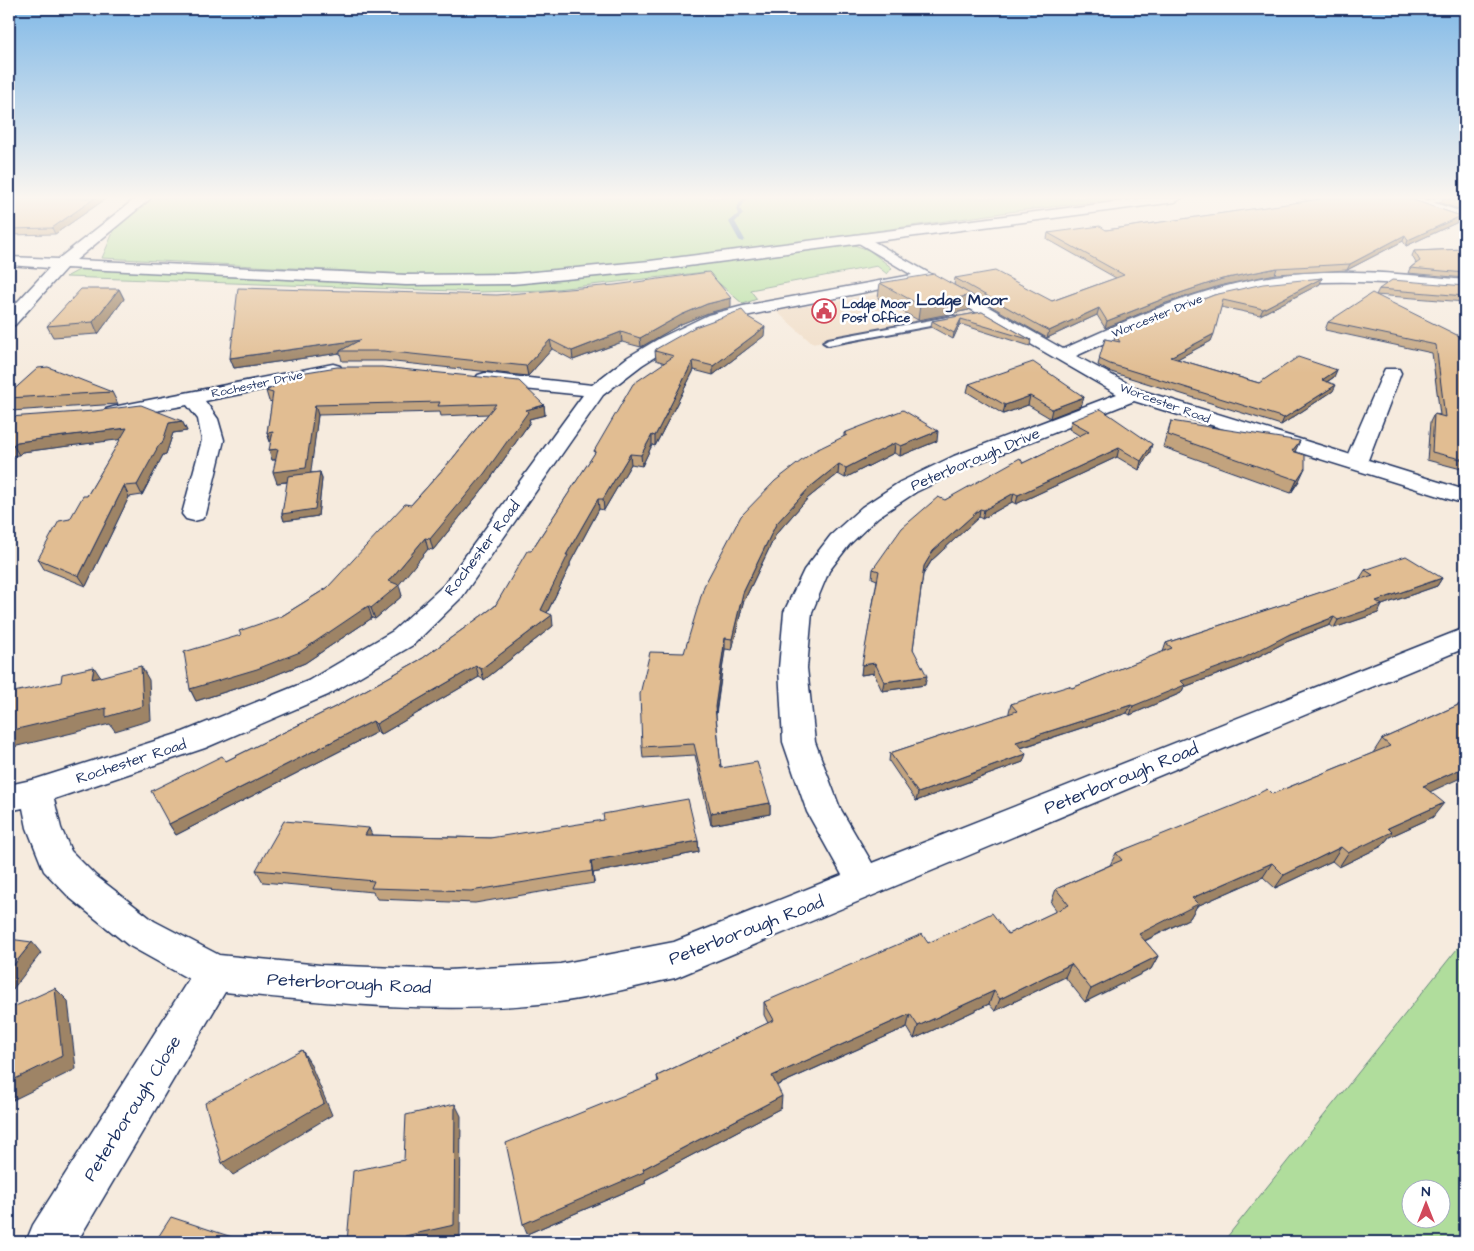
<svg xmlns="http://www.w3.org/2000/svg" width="1474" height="1251" font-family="'Architects Daughter',sans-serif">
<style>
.built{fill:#f0ddc7}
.green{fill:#b0dd9c;stroke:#66867d;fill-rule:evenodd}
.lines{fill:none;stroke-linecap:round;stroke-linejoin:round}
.stream{fill:#5c87b0;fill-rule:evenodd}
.service-casing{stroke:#1b2f5e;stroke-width:4}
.minor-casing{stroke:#1b2f5e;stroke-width:3}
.tertiary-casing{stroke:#1b2f5e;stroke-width:3}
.service{fill:#fff;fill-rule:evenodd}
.minor{fill:#fff;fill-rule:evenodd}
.tertiary{fill:#fff;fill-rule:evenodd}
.wall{fill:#c2a37e;stroke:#1b2f5e}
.shaded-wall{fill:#9e8466;stroke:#1b2f5e}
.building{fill:#e1bd92;stroke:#1b2f5e}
.labels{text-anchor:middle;stroke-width:5;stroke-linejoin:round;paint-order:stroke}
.far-poi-label{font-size:12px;font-weight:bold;fill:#1b2f5e;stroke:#fff;text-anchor:start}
.far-street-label{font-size:12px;fill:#1b2f5e;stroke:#fff}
.street-label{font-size:15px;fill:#1b2f5e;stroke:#fff}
.far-district-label{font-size:16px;font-weight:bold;fill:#1b2f5e;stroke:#fff}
.near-street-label{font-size:18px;fill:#1b2f5e;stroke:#fff}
</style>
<rect width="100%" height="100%" fill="#f6ebde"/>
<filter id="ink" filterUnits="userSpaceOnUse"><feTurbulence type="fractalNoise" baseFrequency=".02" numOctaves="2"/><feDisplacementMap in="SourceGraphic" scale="10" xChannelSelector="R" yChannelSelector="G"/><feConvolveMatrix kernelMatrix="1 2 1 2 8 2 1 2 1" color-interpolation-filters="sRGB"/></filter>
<g filter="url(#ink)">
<polygon class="built" points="930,286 974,312 812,343 776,311"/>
<g class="green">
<polygon points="153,198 1130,198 1016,211 701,256 537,272 426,275 102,258 115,228"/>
<polygon points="851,244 869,250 892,268 887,274 877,266 750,290 757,299 743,304 706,272 547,290 481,292 66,277 90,264 449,281"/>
<path d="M 1465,939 L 1465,1242 L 1223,1242 ZM 1442,1188 L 1442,1218 L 1412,1218 L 1412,1188 Z"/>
</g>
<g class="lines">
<polygon class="stream" points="743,198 747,198 740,209 743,214 735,222 745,240 742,242 739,240 729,222 738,214 736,209"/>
<g class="service-casing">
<g id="service">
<polygon points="1437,198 1465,200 1465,204 1446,200 1423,205 1419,203"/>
<polygon points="953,316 957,317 957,321 828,345 823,342 828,339"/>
</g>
</g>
<g class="minor-casing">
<g id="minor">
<path d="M 862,235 L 1063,349 C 1132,318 1200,287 1275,276 C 1338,267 1403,274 1465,280 L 1465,290 C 1387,282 1308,275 1231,294 C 1177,308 1127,333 1076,356 L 1140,390 L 1348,454 L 1383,373 L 1385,369 L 1399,369 L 1401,373 L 1368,460 L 1465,490 L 1465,504 L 1134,401 L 970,466 L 916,492 L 878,517 L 849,545 L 829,571 L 812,612 L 807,668 L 815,742 L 840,808 L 872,863 L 1465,628 L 1465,648 L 675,978 C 637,986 598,997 559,1002 C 449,1015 335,1004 225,992 L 77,1242 L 26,1242 L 33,1225 L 189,979 L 128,945 L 70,898 L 44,871 L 27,828 L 23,808 L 9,811 L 9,785 L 36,779 L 183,732 L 308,681 L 393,631 L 444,585 L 583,395 L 485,385 L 478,383 L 475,379 L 478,375 L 485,373 L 592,385 L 628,357 L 660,338 L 708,315 L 743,306 L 912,275 L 857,242 L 855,239 ZM 922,281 L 1117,394 L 954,456 L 900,482 L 862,507 L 831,535 L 804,570 L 784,612 L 779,668 L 783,742 L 807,812 L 842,875 L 674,942 L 560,964 L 448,970 L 320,965 L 219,955 L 154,921 L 96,876 L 71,851 L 61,828 L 54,799 L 205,748 L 328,695 L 413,645 L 462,597 L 603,395 L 642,365 L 672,346 L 720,323 L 745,316 Z"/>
<polygon points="333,364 340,366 342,370 340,374 205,401 218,419 224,440 206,514 202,519 194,521 186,519 182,514 202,440 198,419 187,405 113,419 106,417 103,413 106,409 113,407"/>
</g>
</g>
<g class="tertiary-casing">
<g id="tertiary">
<polygon points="136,198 151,198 76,260 406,275 513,274 650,261 1147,198 1182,198 1175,202 650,271 513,284 406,285 66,268 15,325 9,326 9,311 49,268 9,265 9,257 58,259"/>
<polygon points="1402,198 1420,198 1465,213 1465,222 1404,201"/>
</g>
</g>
<use href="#service" class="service"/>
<use href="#minor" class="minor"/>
<use href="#tertiary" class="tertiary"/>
</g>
<g class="wall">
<polygon points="9,198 107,198 55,234 9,235"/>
<polygon points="1300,198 1407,198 1461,216 1458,222 1406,246 1403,241 1347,270 1275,274 1219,286 1166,303 1105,328 1097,315 1047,338 954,285 955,278 1052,301 1116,278 1047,239 1048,233 1106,230 1309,201"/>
<polygon points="1443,198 1465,200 1465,211 1441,203"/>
<polygon points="1465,249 1465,279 1465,278 1408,273 1410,268 1416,263 1412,256 1414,251"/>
<polygon points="1322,278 1320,284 1260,315 1221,307 1211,341 1177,359 1259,383 1334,377 1327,382 1333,391 1281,425 1108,371 1098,365 1105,339 1114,341 1115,334 1214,295"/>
<polygon points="880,283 972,295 969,310 918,320 878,298"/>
<polygon points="1465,286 1465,302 1376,295 1379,289"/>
<polygon points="119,289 124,299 98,334 53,337 47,326"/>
<polygon points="731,307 708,313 681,324 641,347 622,342 573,360 552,349 528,376 385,361 342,361 340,353 234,368 230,358"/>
<polygon points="982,312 1031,340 1030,346 960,324 953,339 931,327 932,321"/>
<polygon points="1328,322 1465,339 1465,470 1427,460 1430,422 1434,414 1440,415 1432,353 1325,330"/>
<polygon points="764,336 713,375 694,370 655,446 652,445 642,466 631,464 604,510 599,509 570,563 570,566 547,613 553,626 484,680 479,677 380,735 377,732 176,835 169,824 226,761 339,705 423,658 495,606 595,453 594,451 665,363 656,360 655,351"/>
<polygon points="969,384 1084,397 1081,406 1050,418 1028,405 1003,414 967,392"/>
<polygon points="266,391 544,405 545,415 529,419 530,422 486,485 433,550 428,549 398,585 402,596 375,619 372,618 305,663 263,680 196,701 190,689 241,635 282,616 327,588 411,505 453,458 488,414 441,416 440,412 318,415 310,473 320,472 322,479 318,516 284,521 282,514 288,482 277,483 276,460 272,460 270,442 267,433 272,402 269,401"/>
<polygon points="112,392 118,404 11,411 9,407 9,394"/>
<polygon points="9,417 182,421 187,431 173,433 166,454 163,455 142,495 129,497 86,586 44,569 38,559 70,519 87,496 121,439 22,452 19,455 9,456"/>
<polygon points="1071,421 1150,452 1139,470 1117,457 1016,504 1012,502 982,519 979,517 932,560 923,575 913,649 925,685 882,691 874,673 861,675 877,580 872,578 873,569 945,500 1080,436 1069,429"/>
<polygon points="1171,421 1295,452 1299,481 1291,493 1163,447"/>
<polygon points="844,433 937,441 900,456 894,453 845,478 838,474 808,498 776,534 743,603 732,650 725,649 716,715 721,768 770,803 770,814 711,825 695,755 643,758 642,747 684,653 844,436"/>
<polygon points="1365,570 1442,578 1437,586 1382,605 1378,613 1334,628 1330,625 1286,642 1238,667 1184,687 1181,693 1130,715 1127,713 1021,748 1023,762 916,801 889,761 890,753 1009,714 1009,712 1011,704 1072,688 1163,652 1166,643 1362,579 1360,578"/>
<polygon points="1465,702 1430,792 1433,817 1389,837 1382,846 1339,867 1332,861 1275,888 1263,877 1197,906 1190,918 1145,941 1158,956 1151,969 1085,1002 1065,977 995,1011 989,1004 914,1039 907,1027 776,1086 781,1108 645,1180 646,1183 527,1234 658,1082 657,1076 768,1023 764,1015 764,1002 928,943 1008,934 1057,911 1051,903 1056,889 1110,865 1116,853 1272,794 1373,753 1382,739"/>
<polygon points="371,835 490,838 698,841 699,852 593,873 594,883 475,903 377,899 373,892 263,882 256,870"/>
</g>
<g class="shaded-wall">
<polygon points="95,198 107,198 55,234 52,228"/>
<polygon points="1461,216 1458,222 1406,246 1408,240"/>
<polygon points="1405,235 1403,241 1347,270 1350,264"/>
<polygon points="1277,268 1275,274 1219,286 1166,303 1105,328 1107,321 1168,297 1222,279"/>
<polygon points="1322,278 1320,284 1260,315 1263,309"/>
<polygon points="119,289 124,299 98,334 93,322"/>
<polygon points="972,295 969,310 918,320 920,305"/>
<polygon points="731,298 731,307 708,313 681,324 641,347 640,338 681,315 707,304"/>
<polygon points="1099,308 1097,315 1047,338 1049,331"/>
<polygon points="961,319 960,324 953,339 954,333"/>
<polygon points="765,327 764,336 713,375 713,366"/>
<polygon points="621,332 622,342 573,360 572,351"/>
<polygon points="1214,334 1211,341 1168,364 1170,357"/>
<polygon points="360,340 340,351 340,353 234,368 230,358"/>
<polygon points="550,340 552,349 528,376 526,366"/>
<polygon points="693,361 694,370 655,446 655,436"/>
<polygon points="1337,370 1334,377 1319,387 1322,380"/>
<polygon points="1336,385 1333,391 1281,425 1284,418"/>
<polygon points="1030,396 1028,405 1003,414 1005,405"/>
<polygon points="1084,397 1081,406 1050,418 1052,409"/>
<polygon points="315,405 318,415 310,479 277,483 273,472"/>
<polygon points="544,405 545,415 529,419 530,422 486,485 433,550 430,539 526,410"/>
<polygon points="182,421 187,431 173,433 166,454 163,455 142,495 137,485 169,423"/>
<polygon points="127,428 132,438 22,452 19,455 13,445 17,442"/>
<polygon points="938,431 937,441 900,456 901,446"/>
<polygon points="273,432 271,443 267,433"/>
<polygon points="652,435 652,445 642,466 641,455"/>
<polygon points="1300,441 1294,454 1292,451"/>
<polygon points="895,443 894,453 845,478 846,468"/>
<polygon points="1152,444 1150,452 1139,470 1141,461"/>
<polygon points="1119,448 1117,457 1016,504 1018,495"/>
<polygon points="278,449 281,459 272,460 269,450"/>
<polygon points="630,454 631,464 604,510 603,499"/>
<polygon points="839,464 838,474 808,498 776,534 743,603 732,650 732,639 743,593 776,524 809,488"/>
<polygon points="1305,468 1299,481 1291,493 1297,480"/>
<polygon points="320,472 322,479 318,516 284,521 282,514"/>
<polygon points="124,486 129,497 86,586 79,576"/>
<polygon points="1014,493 1012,502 982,519 984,510"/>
<polygon points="598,499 599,509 570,563 570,566 543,621 541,610 566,555"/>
<polygon points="980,509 979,517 932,560 922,575 924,566 933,551"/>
<polygon points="425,538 428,549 397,587 399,585 402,596 375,619 371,608 389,581"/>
<polygon points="1442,578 1437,586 1382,605 1378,613 1334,628 1338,620 1376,601"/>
<polygon points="368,606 372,618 305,663 263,680 196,701 190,689"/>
<polygon points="552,615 553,626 484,680 481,669"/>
<polygon points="1334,617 1330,625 1286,642 1238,667 1184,687 1181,693 1130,715 1133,706 1181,681 1290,634"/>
<polygon points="725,638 725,649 715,718 715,707"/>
<polygon points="875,663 874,673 861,675 862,665"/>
<polygon points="141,666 149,680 151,720 115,731 110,724 9,748 9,731"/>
<polygon points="476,666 479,677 380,735 376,724"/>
<polygon points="94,667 103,681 92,679"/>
<polygon points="927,676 925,685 882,691 884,682"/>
<polygon points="1131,705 1127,713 1014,750 1016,742"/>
<polygon points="373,721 377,732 176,835 169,824"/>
<polygon points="1026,754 1023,762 916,801 918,793"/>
<polygon points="1465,767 1465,776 1412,800 1423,786"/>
<polygon points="770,803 770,814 711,825 711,813"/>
<polygon points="1444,803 1433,817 1389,837 1382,846 1339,867 1348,853 1388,828"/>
<polygon points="369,828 374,840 365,835"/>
<polygon points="698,841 699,852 593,873 594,883 591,861"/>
<polygon points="1341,847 1332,861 1275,888 1284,875"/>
<polygon points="1272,863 1263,877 1197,906 1190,918 1132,947 1139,934 1192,898"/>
<polygon points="32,942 41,953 9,994 9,971"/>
<polygon points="1158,956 1151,969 1085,1002 1091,989"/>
<polygon points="1071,964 1065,977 995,1011 1000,999"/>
<polygon points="55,988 68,1001 76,1069 9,1102 9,1082"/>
<polygon points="994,991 989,1004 914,1039 918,1026"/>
<polygon points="910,1014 907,1027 771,1088 772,1076"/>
<polygon points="302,1050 310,1063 332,1115 233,1175 222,1163"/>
<polygon points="782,1096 781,1108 645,1180 646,1183 527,1234 523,1224 643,1169"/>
<polygon points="455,1104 461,1116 460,1236 432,1242 404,1242 405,1236"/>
</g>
<g class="building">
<polygon points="9,198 95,198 52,228 9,229"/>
<polygon points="1317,198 1407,198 1461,216 1408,240 1405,235 1350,264 1277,268 1222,279 1168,297 1107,321 1099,308 1049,331 955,278 995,271 1052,301 1124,275 1048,233 1100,226 1106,230 1321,199"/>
<polygon points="1444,198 1465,200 1465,205"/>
<polygon points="1465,249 1465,273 1410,268 1420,261 1414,251"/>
<polygon points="709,272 731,298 707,304 681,315 640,338 621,332 572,351 550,340 526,366 383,351 340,351 360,340 230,358 238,288 497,295 615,285"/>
<polygon points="934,274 972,295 920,305 880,283"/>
<polygon points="1322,278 1263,309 1223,300 1214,334 1170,357 1259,383 1298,357 1337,370 1322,380 1336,385 1284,418 1110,364 1099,359 1105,339 1120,342 1115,334 1214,295 1263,284"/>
<polygon points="1392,280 1465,286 1465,296 1379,289"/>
<polygon points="81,289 119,289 93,322 47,326"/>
<polygon points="1372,293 1465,339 1465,460 1432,452 1434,414 1445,417 1436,345 1328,322"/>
<polygon points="742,310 748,317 765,327 713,366 693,361 655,436 652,435 641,455 630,454 603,499 598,499 566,555 568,555 541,610 552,615 481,669 476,666 376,724 373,721 169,824 151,791 222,756 226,761 339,705 423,658 495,606 527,551 531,551 596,451 594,451 633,384 674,356 655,351 656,349 695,327"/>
<polygon points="982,312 1031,340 961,319 954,333 932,321"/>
<polygon points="1033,362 1084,397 1052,409 1030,396 1005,405 969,384"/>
<polygon points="48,367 112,392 9,398 9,394 38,368"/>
<polygon points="337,367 382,367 519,381 544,405 526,410 528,412 484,474 430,539 425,538 389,581 399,585 371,608 368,606 300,652 257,669 190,689 184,652 241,635 239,631 282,616 327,588 405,504 411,505 453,458 496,404 438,406 440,402 315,405 306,468 273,472 278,449 269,450 273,432 267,433 273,393 266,391 300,373"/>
<polygon points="141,405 182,421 169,423 162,444 159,445 137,485 124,486 79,576 38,559 59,521 70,519 83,496 87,496 127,428 17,442 13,445 9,446 9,417 94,411"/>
<polygon points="1101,409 1152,444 1141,461 1119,448 1018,495 1014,493 984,510 980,509 933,551 924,566 913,649 927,676 884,682 875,663 862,665 879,571 873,569 902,528 938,497 945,500 1020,458 1023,463 1089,431 1071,421"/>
<polygon points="903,410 938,431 901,446 895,443 846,468 839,464 809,488 776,524 743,593 732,639 725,638 715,707 721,768 757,762 770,803 711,813 694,744 642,747 640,694 650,652 684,653 704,586 741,516 775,481 814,451 847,435 844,433"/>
<polygon points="1171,421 1300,441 1292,451 1305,455 1305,468 1297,480 1168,435"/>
<polygon points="320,472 315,509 282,514 288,476"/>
<polygon points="1406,556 1442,578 1376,601 1382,605 1338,620 1334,617 1290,634 1242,659 1181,681 1185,685 1133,706 1131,705 1016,742 1026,754 918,793 890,753 1017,711 1011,704 1069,686 1072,688 1172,648 1166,643 1373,575 1365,570"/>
<polygon points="141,666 143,706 106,717 106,708 9,731 9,693 61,682 62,674 94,667 92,679"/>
<polygon points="1465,702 1465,767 1423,786 1444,803 1388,828 1392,832 1348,853 1341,847 1284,875 1272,863 1192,898 1198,904 1139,934 1158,956 1091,989 1071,964 1000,999 994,991 918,1026 910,1014 772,1076 782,1096 643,1169 644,1172 523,1224 506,1143 659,1081 657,1076 774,1020 764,1002 922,934 928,943 992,913 1008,934 1069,905 1056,889 1122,860 1116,853 1240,803 1267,789 1272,794 1390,746 1382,739"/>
<polygon points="688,799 698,841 591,861 592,871 471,891 371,888 374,881 256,870 284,821 369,828 365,835 490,838 604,820 603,814"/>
<polygon points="9,939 32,942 9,971"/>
<polygon points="55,988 62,1056 9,1082 9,1009"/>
<polygon points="302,1050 324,1103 222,1163 205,1103"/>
<polygon points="455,1104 454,1225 405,1236 404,1242 347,1242 353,1171 404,1160 406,1115"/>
<polygon points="171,1217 247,1242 155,1242"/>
</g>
</g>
<linearGradient id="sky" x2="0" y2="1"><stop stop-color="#81b9e7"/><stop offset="0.53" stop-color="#fbf6f0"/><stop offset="1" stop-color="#fbf6f0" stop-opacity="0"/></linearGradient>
<rect width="1474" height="373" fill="url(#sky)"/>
<defs>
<g id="civic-ring" transform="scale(1.25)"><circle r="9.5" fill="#fff" stroke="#d1495b" stroke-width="1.5"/><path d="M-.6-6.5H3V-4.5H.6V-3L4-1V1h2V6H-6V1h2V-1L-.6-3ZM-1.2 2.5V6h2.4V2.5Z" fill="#d1495b"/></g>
</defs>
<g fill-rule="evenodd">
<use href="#civic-ring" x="824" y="311"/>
</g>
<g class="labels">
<g class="far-poi-label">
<text x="842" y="308">Lodge Moor<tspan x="842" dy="14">Post Office</tspan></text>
</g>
<g class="far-street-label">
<text transform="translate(1157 316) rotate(-22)" y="4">Worcester Drive</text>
<text transform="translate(257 384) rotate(-12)" y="4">Rochester Drive</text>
<text transform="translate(1165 403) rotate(20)" y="4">Worcester Road</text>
</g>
<g class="street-label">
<text transform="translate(975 459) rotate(-23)" y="5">Peterborough Drive</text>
<text transform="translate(482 548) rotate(-53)" y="5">Rochester Road</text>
<text transform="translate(131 761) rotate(-18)" y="5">Rochester Road</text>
</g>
<g class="far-district-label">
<text x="962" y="305">Lodge Moor</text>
</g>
<g class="near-street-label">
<text transform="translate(1121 778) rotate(-22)" y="6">Peterborough Road</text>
<text transform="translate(746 930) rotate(-21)" y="6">Peterborough Road</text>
<text transform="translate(349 983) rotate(3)" y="6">Peterborough Road</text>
<text transform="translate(132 1108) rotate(-58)" y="6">Peterborough Close</text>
</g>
</g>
<rect width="1474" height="1251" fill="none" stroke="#fff" stroke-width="30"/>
<rect x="15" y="15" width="1444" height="1221" fill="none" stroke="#1b2f5e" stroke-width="2" filter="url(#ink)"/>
<g transform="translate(1426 1204)"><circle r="24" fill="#ffffff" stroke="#a4acbf"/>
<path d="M0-4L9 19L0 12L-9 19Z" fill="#d1495b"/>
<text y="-8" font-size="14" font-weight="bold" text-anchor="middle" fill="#1b2f5e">N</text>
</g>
</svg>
